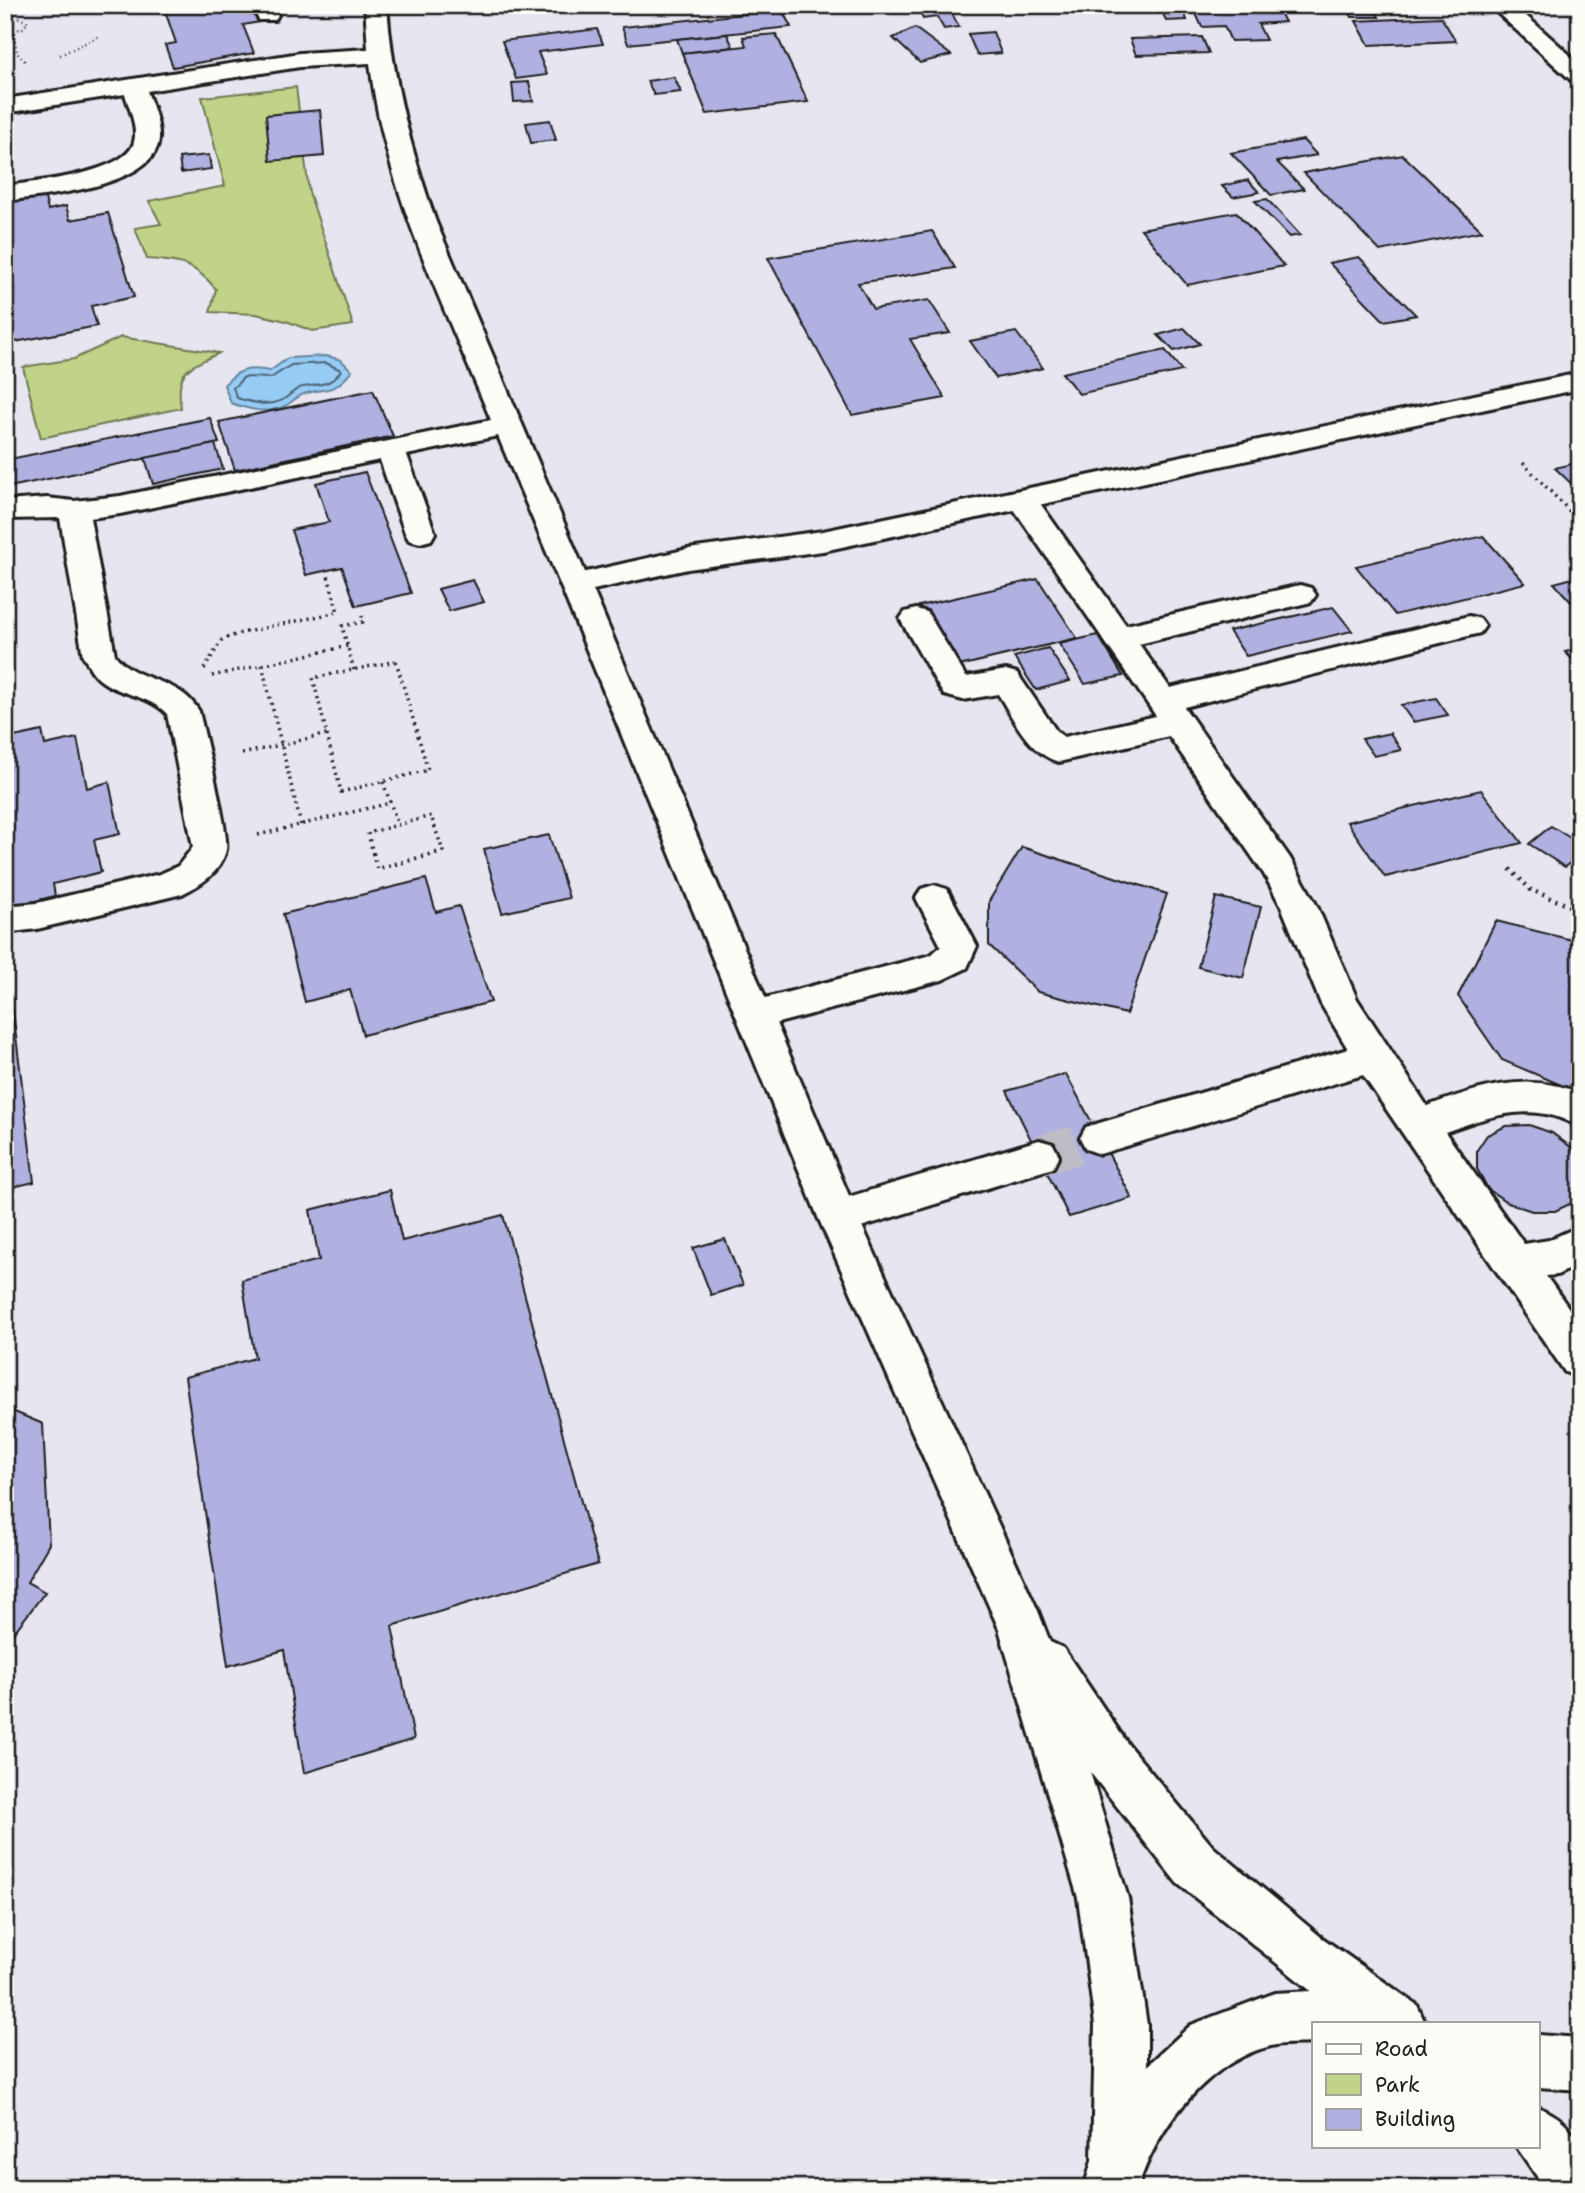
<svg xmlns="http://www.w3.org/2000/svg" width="1585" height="2193" font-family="'Shantell Sans',sans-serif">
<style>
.green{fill:#c1d388;stroke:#6e7852;stroke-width:2}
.water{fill:#96cbf4;stroke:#65859e;stroke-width:2}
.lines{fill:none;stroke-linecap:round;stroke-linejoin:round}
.shore{stroke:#4d6272;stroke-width:2}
.building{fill:#b0b0e1;stroke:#1c1c1c;stroke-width:2}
.street-tunnel{stroke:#bebdc6;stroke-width:39;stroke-dasharray:39 19;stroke-linecap:butt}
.street-casing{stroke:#1c1c1c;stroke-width:6}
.secondary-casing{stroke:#1c1c1c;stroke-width:6}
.path-far2{stroke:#1c1c1c;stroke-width:2.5;stroke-dasharray:1 3.5;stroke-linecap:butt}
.path-far1{stroke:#1c1c1c;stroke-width:3.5;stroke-dasharray:2 4.5;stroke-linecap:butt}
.path{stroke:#1c1c1c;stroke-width:4.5;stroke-dasharray:2 5;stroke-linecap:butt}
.street{fill:#fdfcf7;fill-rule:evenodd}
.secondary{fill:#fdfcf7;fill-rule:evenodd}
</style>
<rect width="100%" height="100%" fill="#e6e5f0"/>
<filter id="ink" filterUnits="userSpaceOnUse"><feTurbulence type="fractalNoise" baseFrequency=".0143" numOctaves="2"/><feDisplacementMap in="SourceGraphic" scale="14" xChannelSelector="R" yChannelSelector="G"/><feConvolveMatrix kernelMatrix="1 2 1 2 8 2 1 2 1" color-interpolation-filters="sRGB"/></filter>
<g filter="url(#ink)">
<g class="green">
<path d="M 296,87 L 309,192 L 353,325 L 312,331 L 286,321 L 256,314 L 210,312 L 216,289 C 193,262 181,262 147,259 L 135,228 L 161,224 L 149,201 L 225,186 L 202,97 Z"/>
<path d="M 121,337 L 219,353 C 188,368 175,370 181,408 L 41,438 L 23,367 L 74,359 Z"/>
</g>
<path class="water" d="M 327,356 L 341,360 L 352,371 C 332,395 329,386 304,394 C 297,396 291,403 285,406 C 267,415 248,409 231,403 L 224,385 C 238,369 249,367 270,371 L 288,358 Z"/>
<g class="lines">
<path class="shore" d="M 326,363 L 341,370 C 332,386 319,384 303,387 C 294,388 289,398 280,401 C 266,407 251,402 237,398 L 233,388 L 244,377 L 271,378 L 291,365 Z"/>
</g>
<g class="building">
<polygon points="152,5 253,5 260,22 243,25 254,53 173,67 165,45 176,43 164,8 153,10"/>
<polygon points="1160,5 1181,5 1187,20 1166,21"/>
<polygon points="1192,5 1276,5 1285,22 1258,24 1266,40 1231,41 1224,26 1202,27"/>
<polygon points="1346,5 1373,5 1379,17 1352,17"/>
<polygon points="949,8 959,27 944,29 937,17 923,19 919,11"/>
<polygon points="782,10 791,27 628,44 622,27"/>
<polygon points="1441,17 1456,41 1369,45 1356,21"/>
<polygon points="915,28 951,55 920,63 893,38"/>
<polygon points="597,29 603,44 538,52 547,75 516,79 502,41"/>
<polygon points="993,32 1001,53 977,55 968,34"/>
<polygon points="727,34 733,47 682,53 677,39"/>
<polygon points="776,34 808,102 707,114 682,53 746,46 743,37"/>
<polygon points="1202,37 1209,53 1136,55 1130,39"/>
<polygon points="674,77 681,92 654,95 647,81"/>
<polygon points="529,82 533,101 514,102 512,83"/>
<polygon points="320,110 324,156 270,161 266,115"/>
<polygon points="550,120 556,140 531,143 526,123"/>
<polygon points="1303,140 1317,155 1277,162 1304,189 1271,195 1231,153"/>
<polygon points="209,155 211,169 181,173 179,158"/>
<polygon points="1403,155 1482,231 1380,251 1304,173"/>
<polygon points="1248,180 1259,192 1233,197 1222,186"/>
<polygon points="43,191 48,210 66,206 70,220 108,213 134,297 91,306 97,326 5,344 5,198"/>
<polygon points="1267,199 1300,235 1289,237 1255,201"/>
<polygon points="1236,212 1284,266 1187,285 1141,229"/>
<polygon points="932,231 955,268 858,283 873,309 929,300 950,333 910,339 945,398 852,415 768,258"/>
<polygon points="1359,257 1416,315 1384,321 1329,263"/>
<polygon points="1184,328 1200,344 1174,351 1158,335"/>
<polygon points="1016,332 1043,368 996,378 970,341"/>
<polygon points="1165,350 1182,371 1079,394 1062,373"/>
<polygon points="373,390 393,436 235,470 219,422"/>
<polygon points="210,418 219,443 5,488 5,460"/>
<polygon points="215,444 223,469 153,484 145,458"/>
<polygon points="1580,462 1580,492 1555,468"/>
<polygon points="365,472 411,593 356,606 342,567 306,575 291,530 329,522 316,483"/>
<polygon points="1483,536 1525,583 1395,615 1356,566"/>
<polygon points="1580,576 1580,600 1571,602 1554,583"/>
<polygon points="1038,579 1077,638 955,667 919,606"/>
<polygon points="473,580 484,602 449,611 438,589"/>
<polygon points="1333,607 1352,631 1246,656 1229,631"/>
<polygon points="1098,635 1123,676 1085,684 1059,644"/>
<polygon points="1048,648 1070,681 1036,690 1014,657"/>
<polygon points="1580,648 1580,667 1565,652"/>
<polygon points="1436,698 1448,715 1413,722 1401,705"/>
<polygon points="42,731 45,745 77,738 87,788 109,782 120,834 94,840 101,872 53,884 55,896 15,906 12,890 5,892 5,739"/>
<polygon points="1390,733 1401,750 1374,756 1362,739"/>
<polygon points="1481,790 1522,843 1385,877 1347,822"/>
<polygon points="1551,826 1580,844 1580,854 1565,867 1529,844"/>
<polygon points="549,835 569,898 502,913 484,849"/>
<polygon points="1022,847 1167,894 1126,1014 1038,992 989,945 989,901"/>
<polygon points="426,879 436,912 459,906 491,1002 363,1035 350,990 305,1002 283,914"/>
<polygon points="1216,897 1261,907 1243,978 1198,967"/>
<polygon points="1496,921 1580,942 1580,1093 1502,1060 1458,996"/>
<polygon points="5,971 8,971 34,1182 5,1189"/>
<polygon points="1066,1074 1132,1198 1069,1217 1007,1091"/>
<polygon points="1529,1125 1552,1133 1572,1148 1580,1161 1580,1193 1574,1202 1555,1211 1532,1211 1508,1203 1488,1189 1477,1169 1477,1150 1487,1135 1506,1126"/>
<polygon points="390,1190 402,1241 503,1215 598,1564 392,1626 414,1739 304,1773 284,1650 228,1666 185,1377 255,1358 242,1280 319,1260 310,1210"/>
<polygon points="725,1239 743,1285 711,1295 693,1248"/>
<polygon points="5,1408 43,1424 49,1544 27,1582 45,1592 5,1644"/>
</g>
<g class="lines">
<polyline class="street-tunnel" points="1039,1156 1100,1138"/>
<g class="street-casing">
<g id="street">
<polygon points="251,5 273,5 278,15 275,20 259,20"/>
<path d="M 365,5 L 387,5 C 392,80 411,150 436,222 L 590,584 L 586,591 L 575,594 L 564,591 L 560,584 L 498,436 L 407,455 L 435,533 L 431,540 L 420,543 L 409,540 L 405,533 L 380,460 L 120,514 L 90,518 L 115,655 C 137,684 178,676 199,711 C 204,732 230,837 226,850 C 220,873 202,884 182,894 L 37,929 L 5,933 L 5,906 L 37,903 L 160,874 L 178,866 L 193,847 L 167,714 C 148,693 114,696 95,675 C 90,669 87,662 83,656 L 60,518 L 5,519 L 5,501 L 47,498 L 74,501 L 120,496 L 491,420 C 444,305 384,188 370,63 L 300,67 L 147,91 C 152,105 160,123 159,139 C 155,187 42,196 5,201 L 5,186 C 33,182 126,174 134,142 C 138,127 129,108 125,94 L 5,113 L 5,99 L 300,53 L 368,49 Z"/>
<polygon points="1489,5 1514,5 1580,64 1580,83 1572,81"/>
<path d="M 1022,490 L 1032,492 L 1126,625 L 1300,585 L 1311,588 L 1316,595 L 1311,602 L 1139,644 L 1170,688 L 1469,616 L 1480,619 L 1485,626 L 1480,633 L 1184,707 L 1290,858 L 1317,906 L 1357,999 L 1427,1106 C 1478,1088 1527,1071 1580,1093 L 1580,1126 C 1571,1123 1562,1118 1554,1116 C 1518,1105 1478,1120 1445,1132 L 1524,1244 L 1549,1240 L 1580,1226 L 1580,1264 L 1557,1275 L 1546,1276 L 1580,1324 L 1580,1378 L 1565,1372 L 1363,1075 L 1100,1154 L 1086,1149 L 1080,1138 L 1086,1127 L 1348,1049 L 1321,1004 L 1281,906 L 1264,874 L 1169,736 L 1059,762 C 1028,753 1014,719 998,694 L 963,700 L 944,695 L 939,687 L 900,619 L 905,612 L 916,609 L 927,612 L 966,677 L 1006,670 L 1017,673 L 1057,732 L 1064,737 L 1156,716 L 1007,499 L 1012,492 Z"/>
<polygon points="934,885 947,889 977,946 967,968 942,980 755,1029 742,1024 736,1014 742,1004 931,955 941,946 916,898 921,889"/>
<polygon points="1039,1140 1053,1144 1059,1156 1053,1168 838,1234 824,1229 818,1217 824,1205 838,1200"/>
<polygon points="1538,2035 1580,2038 1580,2090 1538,2087"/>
</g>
</g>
<g class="secondary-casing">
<g id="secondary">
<path d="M 1580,373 L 1580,389 L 823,551 L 688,569 L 593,590 L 858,1217 L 1038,1611 L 1050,1642 L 1063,1648 L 1129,1746 L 1213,1847 L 1321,1937 L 1417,2005 L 1425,2023 L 1314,2023 L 1314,2043 C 1301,2044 1288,2043 1276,2045 C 1211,2057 1156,2127 1138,2188 L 1084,2188 L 1092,2161 L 1095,2025 L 1078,1898 L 999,1629 L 818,1217 L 560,584 L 564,577 L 688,549 L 823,531 ZM 1090,1772 L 1177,1883 L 1311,1991 L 1275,1993 L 1191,2025 L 1147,2066 L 1147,2025 L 1128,1898 Z"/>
<path d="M 1538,2107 C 1581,2125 1580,2146 1580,2188 L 1545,2188 L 1516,2146 L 1538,2146 Z"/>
</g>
</g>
<g class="path-far2">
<polyline points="8,5 11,18"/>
<polyline points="5,20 19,18 28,22 22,29 5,31"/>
<polyline points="13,32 17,53 26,62"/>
<polyline points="60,55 100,36"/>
</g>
<g class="path-far1">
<polyline points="1523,463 1580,522"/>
<polygon points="396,661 428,770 341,792 313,678"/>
<polyline points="262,665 301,825"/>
<polyline points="204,669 222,640 237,634 338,612 328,576"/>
<polyline points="354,670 342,626 363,622 362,616"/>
<polyline points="212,676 348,646"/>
<polyline points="242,754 327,734"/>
<polyline points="383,782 398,825"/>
<polyline points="258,835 390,803"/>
<polyline points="373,854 368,833 431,816 443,851 431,854"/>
</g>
<g class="path">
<polyline points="373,853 377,869 437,853"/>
<polyline points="1510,869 1531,890 1580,910"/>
</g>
<use href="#street" class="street"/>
<use href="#secondary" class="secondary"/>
</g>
</g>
<rect width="1585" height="2193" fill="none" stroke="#fdfcf7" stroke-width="28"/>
<rect x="14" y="14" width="1557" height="2165" fill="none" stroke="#1c1c1c" stroke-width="2.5" filter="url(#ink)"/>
<rect x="1312" y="2022" width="228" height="126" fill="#fdfcf7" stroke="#a3a29f" stroke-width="2"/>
<rect x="1326" y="2044" width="35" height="10" fill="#fdfcf7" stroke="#a3a29f" stroke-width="2"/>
<text x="1375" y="2056" font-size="21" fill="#1c1c1c">Road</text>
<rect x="1326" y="2074" width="35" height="21" fill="#c1d388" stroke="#a3a29f" stroke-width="2"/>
<text x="1375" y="2092" font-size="21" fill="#1c1c1c">Park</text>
<rect x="1326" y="2109" width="35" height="21" fill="#b0b0e1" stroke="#a3a29f" stroke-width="2"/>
<text x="1375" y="2126" font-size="21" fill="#1c1c1c">Building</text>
</svg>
